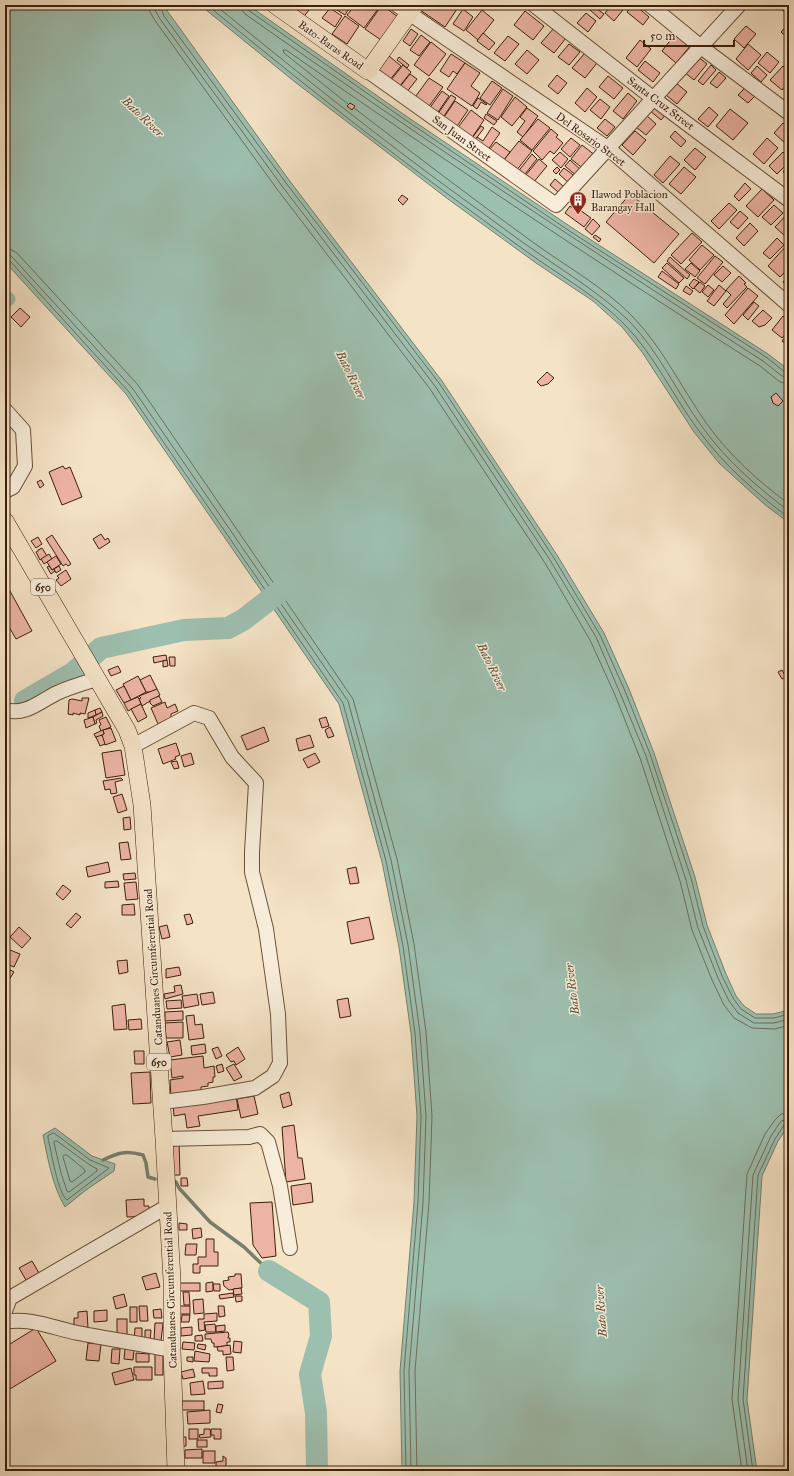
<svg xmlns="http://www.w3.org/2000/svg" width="794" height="1476" font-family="'IM FELL Great Primer',serif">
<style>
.water{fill:#9dbfaf;stroke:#767f6d}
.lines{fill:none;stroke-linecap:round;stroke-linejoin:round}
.shore{stroke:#6c6f5c;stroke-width:1}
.stream{stroke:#767f6d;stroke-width:3.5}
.canal{stroke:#9dbfaf;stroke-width:13}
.river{stroke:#9dbfaf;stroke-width:22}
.building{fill:#edb4a4;stroke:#3c1f09}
.minor-casing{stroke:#6a5038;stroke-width:16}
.major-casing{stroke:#3c1f09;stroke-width:18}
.minor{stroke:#f8edda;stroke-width:14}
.major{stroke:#f5e3c6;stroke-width:17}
.labels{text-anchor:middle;stroke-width:3;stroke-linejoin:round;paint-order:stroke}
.shield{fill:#f8edda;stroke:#745d48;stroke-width:1}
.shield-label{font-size:10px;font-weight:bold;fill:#3c1f09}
.street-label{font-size:11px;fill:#3c1f09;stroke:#f8edda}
.poi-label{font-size:11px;fill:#3c1f09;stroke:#f8edda;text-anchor:start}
.water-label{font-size:12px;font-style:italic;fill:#594f3b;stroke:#f8edda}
</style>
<rect width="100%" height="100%" fill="#f5e3c6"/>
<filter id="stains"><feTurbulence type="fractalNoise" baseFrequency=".005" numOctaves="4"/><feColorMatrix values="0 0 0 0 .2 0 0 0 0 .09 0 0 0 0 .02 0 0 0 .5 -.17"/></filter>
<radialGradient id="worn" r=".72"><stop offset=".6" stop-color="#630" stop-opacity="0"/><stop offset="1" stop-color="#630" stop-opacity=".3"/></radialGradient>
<g class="water">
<polygon points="5,5 163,5 289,180 442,381 557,555 604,633 629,689 654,753 695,877 707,925 726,974 736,996 744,1006 756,1014 773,1014 789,1010 789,1125 778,1141 762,1176 747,1400 757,1471 402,1471 400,1371 414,1202 417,1116 411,1033 399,947 382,862 339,704 126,394 5,262"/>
<polygon points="200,5 248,5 406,116 574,229 768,354 789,370 789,523 764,504 719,463 694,432 642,352 622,327 593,301 536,263 448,199 295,82"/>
<path d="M 55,1128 L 92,1156 L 115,1164 L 114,1171 L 86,1190 L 65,1207 C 52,1185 48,1159 43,1135 Z"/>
</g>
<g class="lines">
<g class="shore">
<polyline points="149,5 150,12 156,22 277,189 430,389 545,563 590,640 615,695 640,758 680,881 692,930 712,980 724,1005 734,1018 752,1028 775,1029 789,1025"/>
<polyline points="155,5 155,10 160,19 282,186 435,386 550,560 596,637 620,693 646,756 686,880 698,928 718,978 729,1001 738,1013 754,1023 774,1023 789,1019"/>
<polyline points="160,5 164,16 286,183 439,383 554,558 600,635 625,691 650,754 691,878 703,926 722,976 733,998 741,1009 755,1018 774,1018 789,1014"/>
<path d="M 207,5 C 291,74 376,142 464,206 C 489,224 514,243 540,261 C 569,281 600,299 625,325 C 655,356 673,396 699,431 C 724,465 755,492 789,518"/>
<path d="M 215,5 C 296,71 378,137 462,198 C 489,217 514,237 541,255 C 571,276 602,295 628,320 C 659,351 677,393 703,428 C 727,461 757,487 789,511"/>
<path d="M 241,5 L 242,10 L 245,14 C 415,134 588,249 763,361 L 782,376 L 789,378"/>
<polyline points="246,5 248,10 404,119 571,232 766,357 785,372 789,373"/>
<path d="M 348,104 L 284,53 L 283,50 L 286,50 C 442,159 599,264 760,366 L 780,382 L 789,384"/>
<path d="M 354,108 C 414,154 473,199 534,243 C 567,267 604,287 633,317 C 663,348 682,389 707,424 C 729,455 758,481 789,504"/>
<polyline points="5,249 12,250 17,253 138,385 353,699 397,859 414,944 426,1032 432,1116 429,1203 415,1371 417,1471"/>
<polyline points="5,255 10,255 13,258 133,389 348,701 391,860 408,945 420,1033 426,1116 423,1203 409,1371 411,1471"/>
<polyline points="5,260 10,261 129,392 343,703 386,861 403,946 415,1033 421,1116 418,1202 404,1371 406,1471"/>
<path d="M 54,1133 L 90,1160 L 109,1168 L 67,1200 C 58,1194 51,1150 48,1138 L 48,1136 Z"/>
<polygon points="55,1141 57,1141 87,1163 97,1169 97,1171 69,1192 67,1191 61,1173 54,1143"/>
<polygon points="64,1155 67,1155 85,1170 85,1172 72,1182 70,1181 63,1157"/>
<polyline points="742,1471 732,1399 747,1174 765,1134 775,1120 781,1114 789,1113"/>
<polyline points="748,1471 738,1399 753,1175 771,1136 781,1121 789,1119"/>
<polyline points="753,1471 743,1399 758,1175 775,1139 784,1125 789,1124"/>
</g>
<g class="stream">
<path d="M 103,1160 C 118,1153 125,1150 143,1155 L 146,1163 L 148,1177 L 155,1179"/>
<polyline points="172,1180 176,1182 179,1188 210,1222 244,1247 269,1271"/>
</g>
<polyline class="canal" points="5,296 9,299"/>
<g class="river">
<polyline points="25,701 73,673 101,648 184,630 228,628 243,620 292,582"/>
<polyline points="269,1271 319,1302 321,1336 310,1374 316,1413 317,1471"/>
</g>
</g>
<g class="building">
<polygon points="292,5 313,5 301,20 289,10"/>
<polygon points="336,5 351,5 345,15 334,8"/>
<polygon points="355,5 372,5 378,9 364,28 347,15"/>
<polygon points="382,5 398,17 381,40 365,29"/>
<polygon points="423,5 450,5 457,9 445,27 420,10"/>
<polygon points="592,5 604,14 600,19 589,9"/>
<polygon points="612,5 627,5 614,21 605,13"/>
<polygon points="632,5 635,5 649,17 643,25 627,12"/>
<polygon points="330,8 342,16 335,27 322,18"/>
<polygon points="463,9 473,17 464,31 453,24"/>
<polygon points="482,10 494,20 478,40 466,30"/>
<polygon points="525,11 544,26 533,40 514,25"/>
<polygon points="586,13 596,21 588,32 577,23"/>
<polygon points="345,16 359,26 347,44 332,34"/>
<polygon points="789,23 789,39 781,32"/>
<polygon points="746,26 756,34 744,48 734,39"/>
<polygon points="554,28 566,38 554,53 541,43"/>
<polygon points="411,29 418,34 410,46 403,41"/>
<polygon points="483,33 495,43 489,50 477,41"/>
<polygon points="676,33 691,45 676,63 662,51"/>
<polygon points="421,35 430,42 419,56 410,50"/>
<polygon points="508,36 519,44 505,61 494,53"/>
<polygon points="640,40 651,49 637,67 626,58"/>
<polygon points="431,42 446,54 429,76 414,65"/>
<polygon points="569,44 580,52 569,65 558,57"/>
<polygon points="748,44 761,55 748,70 736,59"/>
<polygon points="527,50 539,60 527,74 515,64"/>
<polygon points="767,52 779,62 770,73 758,63"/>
<polygon points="585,53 597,63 585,78 572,68"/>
<polygon points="451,54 465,63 457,74 453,71 449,77 440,71"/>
<polygon points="389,56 401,66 389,81 377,72"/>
<polygon points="697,56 707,64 694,80 684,72"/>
<polygon points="399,57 409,65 407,68 397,60"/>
<polygon points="645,61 660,73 653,82 638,70"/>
<polygon points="465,63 480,73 471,86 480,93 472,106 447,89"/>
<polygon points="403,65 411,72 399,87 391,80"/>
<polygon points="711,65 716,70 703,85 698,81"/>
<polygon points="757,66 767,75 761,82 751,73"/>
<polygon points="783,66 789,71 789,82 782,90 770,80"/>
<polygon points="719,72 726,78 717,88 710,83"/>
<polygon points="410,74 417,79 406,93 399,88"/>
<polygon points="557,75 567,83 558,94 548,86"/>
<polygon points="608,76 623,88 614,99 599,87"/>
<polygon points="429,78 443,87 427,109 413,100"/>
<polygon points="492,81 502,88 490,105 480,98"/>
<polygon points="676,83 687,92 677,104 666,95"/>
<polygon points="746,87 756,95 748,103 738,95"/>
<polygon points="587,88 597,97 585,112 575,103"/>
<polygon points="503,89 513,96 498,120 487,113"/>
<polygon points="442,91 449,96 436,115 429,109"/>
<polygon points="628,93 637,101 623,119 613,111"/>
<polygon points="451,95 456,98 442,119 437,115"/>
<polygon points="515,97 527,107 512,126 501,117"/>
<polygon points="478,98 487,104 486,105 481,102 477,109 473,106"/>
<polygon points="600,99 610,107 601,119 590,110"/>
<polygon points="455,101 468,110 455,129 442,120"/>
<polygon points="350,103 355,106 352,110 347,106"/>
<polygon points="655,103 667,113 661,120 649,110"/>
<polygon points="709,107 718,115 708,127 698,119"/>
<polygon points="527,108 538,116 523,137 517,132 525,121 520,117"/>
<polygon points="730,109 748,123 733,140 716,126"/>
<polygon points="471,110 484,120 471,139 457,129"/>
<polygon points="486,114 497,121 494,125 484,118"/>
<polygon points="646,115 656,124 646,135 636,127"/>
<polygon points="538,119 550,128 532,150 520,140"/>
<polygon points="605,119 615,127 607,136 597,128"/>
<polygon points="783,123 789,128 789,141 786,144 774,133"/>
<polygon points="481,126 484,128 475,140 472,138"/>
<polygon points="492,127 500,133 487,151 474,141 477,137 483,141"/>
<polygon points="551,129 558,135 556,137 563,143 554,154 550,151 542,160 533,151"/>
<polygon points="635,131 646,140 633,155 622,145"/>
<polygon points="675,131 686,141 681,147 670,137"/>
<polygon points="571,138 580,145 570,157 561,149"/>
<polygon points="767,138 778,148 764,164 753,154"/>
<polygon points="519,141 532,151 516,171 503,161"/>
<polygon points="496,142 510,152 503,161 489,150"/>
<polygon points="582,145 596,156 585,170 571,159"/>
<polygon points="695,148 706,157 695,170 684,160"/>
<polygon points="560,152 568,159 561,168 552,160"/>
<polygon points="783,152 789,158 789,162 777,174 769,166"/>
<polygon points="532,154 537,159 522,178 517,173"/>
<polygon points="670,156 680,164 663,183 654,175"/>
<polygon points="539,159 547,166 533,183 525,176"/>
<polygon points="570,160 583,172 578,177 565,166"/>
<polygon points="789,165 789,176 783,172"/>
<polygon points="557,167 560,170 556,174 553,171"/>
<polygon points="684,167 696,177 681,194 669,184"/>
<polygon points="564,168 577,178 571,185 559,174"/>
<polygon points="555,179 564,187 559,193 550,185"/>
<polygon points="745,183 751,189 739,201 734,196"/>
<polygon points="762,189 774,200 758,217 746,206"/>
<polygon points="630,194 679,234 654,263 606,222"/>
<polygon points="402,195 408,199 403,205 398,200"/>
<polygon points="729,203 737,210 719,229 711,221"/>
<polygon points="774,205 783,213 771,225 762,217"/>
<polygon points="570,206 579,212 580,210 591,218 584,227 565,213"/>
<polygon points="740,211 748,218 738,229 730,222"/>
<polygon points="789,212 789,232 785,236 775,227"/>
<polygon points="593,219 600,226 592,235 585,229"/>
<polygon points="750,223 758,231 744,246 736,238"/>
<polygon points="692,233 702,242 681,264 671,255"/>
<polygon points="595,235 601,239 599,242 593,237"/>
<polygon points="777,238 784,245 770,259 763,253"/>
<polygon points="702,245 714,255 700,270 689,260"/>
<polygon points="786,246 789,248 789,268 780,277 768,266"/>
<polygon points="715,256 723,262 705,284 697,278"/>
<polygon points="670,257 690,275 687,279 667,261"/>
<polygon points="667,263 684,278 679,283 662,268"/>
<polygon points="691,263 700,271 695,277 685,269"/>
<polygon points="723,266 731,273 722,282 714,275"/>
<polygon points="662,271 679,284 676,289 658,277"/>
<polygon points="789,275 789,288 783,282"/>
<polygon points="739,276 746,283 744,284 747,287 727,308 723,304 731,295 726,290"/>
<polygon points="694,279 699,282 693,289 689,285"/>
<polygon points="700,282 705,286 700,293 694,288"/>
<polygon points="708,285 714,290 708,297 702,292"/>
<polygon points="719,285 726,291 714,306 707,301"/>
<polygon points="686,286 693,291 690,295 683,291"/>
<polygon points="748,288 758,296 734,324 725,315"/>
<polygon points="754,302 759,306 748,320 743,315"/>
<polygon points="20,308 30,317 21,327 11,317"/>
<polygon points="763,310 772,318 765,325 759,327 752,321"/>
<polygon points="783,316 789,321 789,330 782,338 772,330"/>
<polygon points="789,332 789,351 787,349 789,347 782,341"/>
<polygon points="547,372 554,378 548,384 541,386 537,382"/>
<polygon points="776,393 783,401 778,406 773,403 771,397"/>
<polygon points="63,466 65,469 70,467 82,497 62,505 49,472"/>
<polygon points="41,480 44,485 40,488 37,482"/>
<polygon points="101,534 105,540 108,538 110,542 99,549 93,539"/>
<polygon points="52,535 71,564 68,566 66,564 63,566 46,539"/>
<polygon points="38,537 42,544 36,548 31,541"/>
<polygon points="42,548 47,556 40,560 36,552 38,551 38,550"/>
<polygon points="49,554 52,559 44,564 41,559"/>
<polygon points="56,556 61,564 52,570 47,562"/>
<polygon points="49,566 52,570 54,569 55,571 51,574 47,567"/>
<polygon points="59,566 61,570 56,573 54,569"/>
<polygon points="66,570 71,579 61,586 56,580 59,578 57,576"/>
<polygon points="5,582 32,631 16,639 8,625 5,627"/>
<polygon points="166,655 167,660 154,663 153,657"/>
<polygon points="169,657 175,657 175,666 170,666"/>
<polygon points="167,660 168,666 163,667 163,661"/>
<polygon points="118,666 121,672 111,676 108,670"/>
<polygon points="782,670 786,677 782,679 778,672"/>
<polygon points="150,675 157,689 151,692 146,692 140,680"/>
<polygon points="138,676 146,692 131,700 123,684"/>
<polygon points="124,686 131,700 124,703 116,690"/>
<polygon points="157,689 160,695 142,706 139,699 141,698 139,696"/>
<polygon points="159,696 162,702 153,706 150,703 150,700"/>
<polygon points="138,697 141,704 128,711 124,703"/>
<polygon points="82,698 89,698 85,714 80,713 80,715 73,713 73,715 68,714 69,700 72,699 82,701"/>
<polygon points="165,702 167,708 175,704 178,711 171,714 171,721 163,725 162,722 158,724 151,708"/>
<polygon points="141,704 147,717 138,722 131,709"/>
<polygon points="100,708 102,712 96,715 95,710"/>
<polygon points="95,710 96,715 88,718 88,713"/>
<polygon points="102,712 103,716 96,720 97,723 95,724 93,717"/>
<polygon points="93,717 95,724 86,728 84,720"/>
<polygon points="106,717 111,727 101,731 99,726 101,725 99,720"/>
<polygon points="326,717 329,726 322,728 319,719"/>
<polygon points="264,727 269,741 247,750 241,736"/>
<polygon points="330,727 334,736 328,738 325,730"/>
<polygon points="111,728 116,741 105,745 102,738 102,735 104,734 103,730"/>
<polygon points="103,730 104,734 96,738 94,734"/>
<polygon points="102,735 105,744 100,746 96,737"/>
<polygon points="310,735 314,747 299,751 296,739"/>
<polygon points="176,743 180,755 175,757 176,759 163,764 158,749"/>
<polygon points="121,750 125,775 106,778 102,753"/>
<polygon points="191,753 194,764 184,767 181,756"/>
<polygon points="315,753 320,762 308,768 303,759"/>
<polygon points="177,761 179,768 174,769 171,762"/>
<polygon points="121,778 123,780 115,782 117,793 111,794 110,789 105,790 103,781"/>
<polygon points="122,794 127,810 118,813 113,797"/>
<polygon points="130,817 131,829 124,830 123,818"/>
<polygon points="128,842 131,859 121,860 119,843"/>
<polygon points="108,862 110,872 88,877 86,867"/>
<polygon points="356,867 359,883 350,884 347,869"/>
<polygon points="135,873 136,879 124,880 123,874"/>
<polygon points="118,881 119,887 105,888 105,882"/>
<polygon points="136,882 138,899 126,900 124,883"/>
<polygon points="63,885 71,891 63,900 56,894"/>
<polygon points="134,904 135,915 122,915 122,905"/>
<polygon points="76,913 81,917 71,928 66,924"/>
<polygon points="190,914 193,923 187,925 184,915"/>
<polygon points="369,917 374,939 351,944 347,922"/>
<polygon points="167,925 170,937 162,939 159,927"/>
<polygon points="19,927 31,938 22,948 10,937"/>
<polygon points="5,948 20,954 14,967 5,963"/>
<polygon points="127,960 128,972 119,974 117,961"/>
<polygon points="5,967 14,972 5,986"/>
<polygon points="179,967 181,975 166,978 166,969"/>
<polygon points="181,985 183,994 165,999 164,994 175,992 174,986"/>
<polygon points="213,992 215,1003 202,1005 200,994"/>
<polygon points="197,994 199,1005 184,1008 182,996"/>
<polygon points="348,998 351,1016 340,1018 337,1000"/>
<polygon points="181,1000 182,1008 167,1009 166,1001"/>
<polygon points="125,1004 127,1029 114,1030 112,1006"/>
<polygon points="183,1011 183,1020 165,1021 165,1012"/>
<polygon points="194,1015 195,1025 202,1024 204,1038 189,1040 186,1016"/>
<polygon points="141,1019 142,1029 129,1030 128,1020"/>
<polygon points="183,1022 183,1038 166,1038 165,1023"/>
<polygon points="180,1040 182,1055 170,1057 167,1042"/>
<polygon points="205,1044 206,1053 192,1055 191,1046"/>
<polygon points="218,1047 222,1056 216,1059 212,1049"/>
<polygon points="238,1047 245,1059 236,1065 234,1061 231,1062 226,1055"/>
<polygon points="134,1051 144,1051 144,1064 135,1064"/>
<polygon points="203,1056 204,1068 214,1066 215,1077 213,1077 213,1082 208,1083 208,1086 201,1087 201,1094 171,1097 170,1080 183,1078 183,1076 172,1078 170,1060"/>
<polygon points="222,1064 224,1071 218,1073 216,1066"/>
<polygon points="234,1064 242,1077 234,1081 226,1068"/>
<polygon points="150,1072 151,1103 133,1104 131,1073"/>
<polygon points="289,1092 292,1105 283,1108 280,1095"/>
<polygon points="236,1094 238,1110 198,1116 200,1126 187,1128 185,1114 174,1116 173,1104"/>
<polygon points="254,1096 258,1114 241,1118 237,1099"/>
<polygon points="294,1125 298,1158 302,1158 305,1179 286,1182 282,1127"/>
<polygon points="171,1140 179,1140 180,1175 174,1175"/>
<polygon points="181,1178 187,1178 188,1186 181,1186"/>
<polygon points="311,1183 313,1202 293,1205 291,1186"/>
<polygon points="144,1199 144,1206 149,1206 149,1216 127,1217 126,1200"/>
<polygon points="272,1202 276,1256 262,1258 253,1245 250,1203"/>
<polygon points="179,1223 187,1224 187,1230 179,1230"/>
<polygon points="201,1228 202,1237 193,1239 192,1229"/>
<polygon points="206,1239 214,1239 214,1252 218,1252 218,1266 200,1266 200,1273 193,1273 193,1264 198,1264 198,1257 206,1257"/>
<polygon points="186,1244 197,1244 196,1255 185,1255"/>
<polygon points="32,1261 39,1273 26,1280 19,1268"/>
<polygon points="156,1273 160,1287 146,1290 142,1277"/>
<polygon points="235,1274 241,1274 242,1288 229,1290 224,1286 223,1281 229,1280 228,1277 235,1276"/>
<polygon points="213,1282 213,1291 206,1292 206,1283"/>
<rect x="178" y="1283" width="22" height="8"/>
<polygon points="213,1284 220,1284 220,1291 214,1291"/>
<polygon points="241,1288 242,1294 234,1295 233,1289"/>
<polygon points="183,1292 189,1292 190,1305 184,1305"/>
<polygon points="233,1293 234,1297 220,1299 219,1295"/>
<polygon points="124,1294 127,1306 116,1309 113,1297"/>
<polygon points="235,1296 242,1296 242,1301 236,1302"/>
<polygon points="203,1299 204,1313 194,1314 193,1300"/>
<polygon points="139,1306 147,1306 148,1321 140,1321"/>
<rect x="180" y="1306" width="10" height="8"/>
<polygon points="218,1306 224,1306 225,1316 219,1317"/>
<rect x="130" y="1307" width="7" height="15"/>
<polygon points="161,1309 162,1318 154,1318 153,1310"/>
<polygon points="107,1310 107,1321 94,1322 94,1311"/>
<polygon points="87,1311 88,1328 74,1329 74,1318 78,1318 78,1312"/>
<polygon points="217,1313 217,1321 204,1322 205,1330 199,1331 198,1319 204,1319 204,1314"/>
<polygon points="182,1315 190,1315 189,1322 181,1322"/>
<rect x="117" y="1319" width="10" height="16"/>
<polygon points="155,1323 163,1323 161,1341 154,1340"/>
<polygon points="215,1324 216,1332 206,1332 205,1325"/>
<polygon points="225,1325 225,1331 216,1332 216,1326"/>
<polygon points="192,1327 192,1335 181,1336 181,1328"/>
<polygon points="36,1328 56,1361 5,1392 5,1347"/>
<polygon points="135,1328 142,1328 142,1341 134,1341"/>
<polygon points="145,1330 151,1330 150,1342 145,1341"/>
<polygon points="228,1332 229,1335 228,1338 230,1338 230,1342 227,1342 227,1346 214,1347 214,1343 212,1343 211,1339 205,1339 205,1334"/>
<polygon points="202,1335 203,1341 195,1341 195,1336"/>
<polygon points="234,1341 242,1342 241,1353 233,1352"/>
<polygon points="183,1342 195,1343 194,1350 182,1349"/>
<polygon points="88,1343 101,1344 99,1361 86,1360"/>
<polygon points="198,1344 206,1345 205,1350 197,1348"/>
<polygon points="230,1345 231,1354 223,1355 223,1351 218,1351 217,1347"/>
<polygon points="112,1349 120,1349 119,1364 111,1363"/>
<polygon points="125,1349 134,1350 133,1360 124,1359"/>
<polygon points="195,1351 210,1354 209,1362 194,1361"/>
<polygon points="136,1353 149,1354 149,1362 136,1362"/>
<rect x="155" y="1353" width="8" height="22"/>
<polygon points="187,1357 193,1357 193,1362 187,1361"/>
<polygon points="226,1357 233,1357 234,1370 227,1371"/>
<polygon points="134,1367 152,1367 152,1380 136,1380 136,1375 134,1375"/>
<polygon points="131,1368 134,1380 115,1385 112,1373"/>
<polygon points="202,1368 217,1368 217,1376 209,1376 209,1373 202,1373"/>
<polygon points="193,1369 195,1377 183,1379 181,1372"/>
<polygon points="203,1381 205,1394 191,1395 190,1383"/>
<polygon points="223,1381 223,1388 208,1389 208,1382"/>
<rect x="182" y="1401" width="22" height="9"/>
<polygon points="218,1404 223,1405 221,1413 216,1412"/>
<polygon points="210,1410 210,1423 188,1424 187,1412"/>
<rect x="189" y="1429" width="9" height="10"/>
<polygon points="204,1429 210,1429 211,1437 200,1438 199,1435 204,1434"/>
<polygon points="211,1429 221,1429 221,1439 214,1439 214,1435 211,1435"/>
<polygon points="178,1437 186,1437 186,1446 178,1447"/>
<rect x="197" y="1440" width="10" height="7"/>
<polygon points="202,1449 202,1458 185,1458 185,1450"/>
<rect x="203" y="1451" width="12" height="12"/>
<polygon points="223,1456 226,1458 226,1471 213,1471 213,1468 222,1468 216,1468 216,1462 223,1461"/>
</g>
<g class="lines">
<g class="minor-casing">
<g id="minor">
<polyline points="397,5 609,149 789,305"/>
<polyline points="534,5 654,99 789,200"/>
<polyline points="650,5 701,47 789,113"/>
<polyline points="788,5 789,6"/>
<polyline points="368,71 556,205 739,5"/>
<polyline points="5,410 23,430 25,466 13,487 5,491"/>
<path d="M 5,710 C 26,716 40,701 57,693 C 70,687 84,683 97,679"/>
<polyline points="133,746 194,713 209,718 232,757 256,783 252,852 252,872 266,929 278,1014 280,1063 273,1076 255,1088 203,1097 162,1102"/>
<polyline points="164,1139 249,1137 260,1134 268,1142 280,1186 290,1248"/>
<polyline points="5,1311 10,1298 168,1206"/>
<path d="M 5,1322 C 29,1317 54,1328 78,1333 C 109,1339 141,1344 172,1350"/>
</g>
</g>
<g class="major-casing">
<g id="major">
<polyline points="275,5 368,71 415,5"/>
<polyline points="5,521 127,730 133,746 142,805 164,1139 172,1280 172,1350 176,1471"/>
</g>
</g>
<use href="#minor" class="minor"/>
<use href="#major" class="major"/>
</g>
<defs>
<g id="building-pin" transform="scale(0.9)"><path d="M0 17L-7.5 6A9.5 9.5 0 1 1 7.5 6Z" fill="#8f2418" stroke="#f8edda"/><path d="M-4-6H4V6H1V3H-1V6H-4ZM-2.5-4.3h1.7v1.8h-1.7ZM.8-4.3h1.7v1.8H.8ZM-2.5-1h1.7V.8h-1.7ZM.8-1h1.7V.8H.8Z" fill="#fff"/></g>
</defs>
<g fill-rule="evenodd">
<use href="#building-pin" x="578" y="200"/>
</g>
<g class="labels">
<g class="shield">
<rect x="31" y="579" width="24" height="16" rx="3"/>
<rect x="147" y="1054" width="24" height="16" rx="3"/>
</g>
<g class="shield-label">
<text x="43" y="591">650</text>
<text x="159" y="1066">650</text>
</g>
<g class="street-label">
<text transform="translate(331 45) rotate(35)" y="4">Bato-Baras Road</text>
<text transform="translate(661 103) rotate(37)" y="4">Santa Cruz Street</text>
<text transform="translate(462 138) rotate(36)" y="4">San Juan Street</text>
<text transform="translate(591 139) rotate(36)" y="4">Del Rosario Street</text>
<text transform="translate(153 967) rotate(-94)" y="4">Catanduanes Circumferential Road</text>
<text transform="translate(170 1290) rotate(-92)" y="4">Catanduanes Circumferential Road</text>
</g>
<g class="poi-label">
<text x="591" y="198">Ilawod Poblacion<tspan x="591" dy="13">Barangay Hall</tspan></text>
</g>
<g class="water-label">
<text transform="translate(143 117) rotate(44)" y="4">Bato River</text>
<text transform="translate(351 375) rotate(64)" y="4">Bato River</text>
<text transform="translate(492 667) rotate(64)" y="4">Bato River</text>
<text transform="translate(572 989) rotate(-97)" y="4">Bato River</text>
<text transform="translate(601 1311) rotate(-94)" y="4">Bato River</text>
</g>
</g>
<rect width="794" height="1476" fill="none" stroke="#f5e3c6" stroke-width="20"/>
<rect x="6" y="6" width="782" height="1464" fill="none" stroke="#3c1f09" stroke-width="2"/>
<rect x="10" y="10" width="774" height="1456" fill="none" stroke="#3c1f09"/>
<path d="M644 40v6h90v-6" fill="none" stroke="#3c1f09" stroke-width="2"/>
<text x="650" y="40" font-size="12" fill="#3c1f09" stroke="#f8edda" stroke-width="3" paint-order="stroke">50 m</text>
<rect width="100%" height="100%" filter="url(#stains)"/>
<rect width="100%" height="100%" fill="url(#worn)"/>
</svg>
